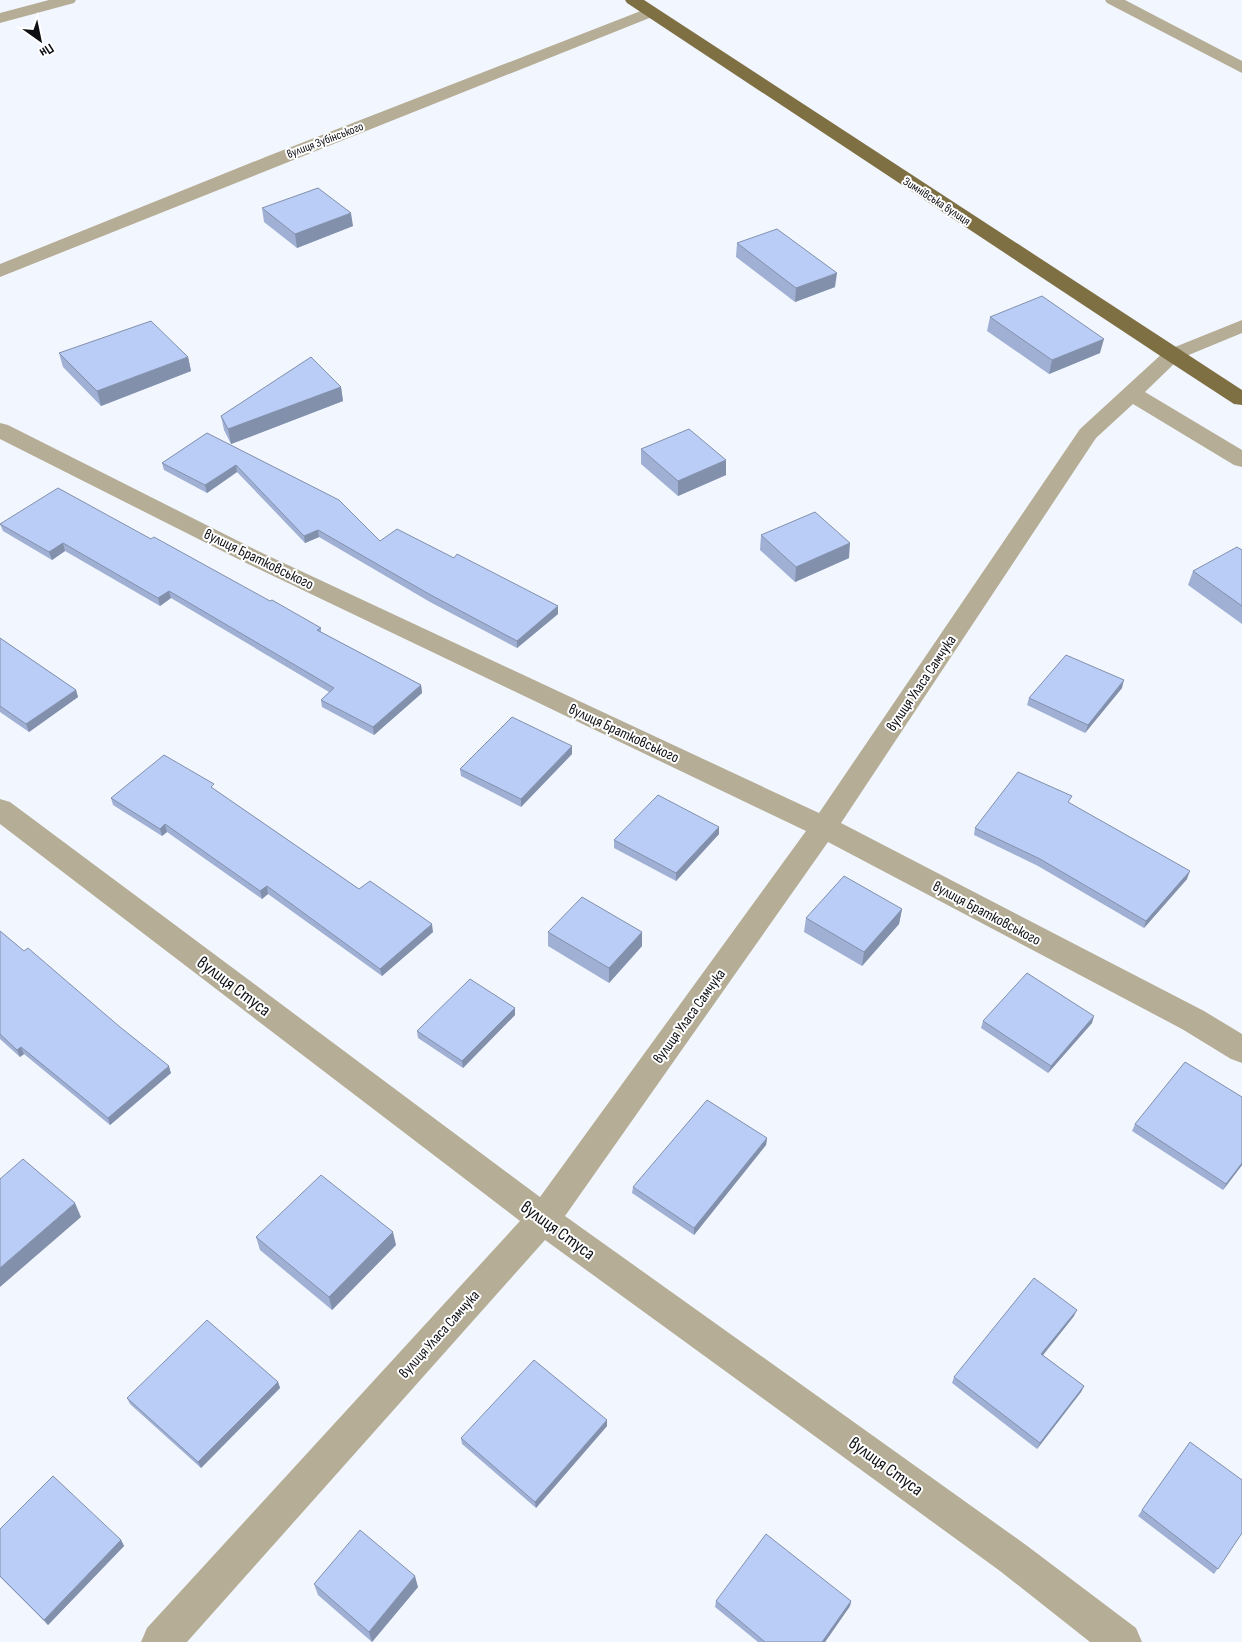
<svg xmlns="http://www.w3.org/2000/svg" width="1242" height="1642" font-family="'Sofia Sans Condensed',sans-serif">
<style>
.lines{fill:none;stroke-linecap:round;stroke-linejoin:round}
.minor{fill:#b5ad95;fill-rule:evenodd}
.major{fill:#7f7044;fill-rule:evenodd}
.wall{fill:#a0b0d4}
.shaded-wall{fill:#8290ac}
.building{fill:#bacdf6;stroke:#8290ac}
.labels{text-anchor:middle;stroke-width:4;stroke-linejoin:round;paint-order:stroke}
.far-street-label{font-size:12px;fill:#0e0f13;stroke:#fff}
.street-label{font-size:15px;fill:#0e0f13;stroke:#fff}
.near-street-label{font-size:18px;fill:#0e0f13;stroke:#fff}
</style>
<rect width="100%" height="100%" fill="#f2f6ff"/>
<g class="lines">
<g class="minor">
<polygon points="49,0 76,0 74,3 0,23 0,13"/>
<polygon points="1105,0 1125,0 1242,61 1242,73 1107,3"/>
<polygon points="651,7 657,9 659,12 657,15 0,277 0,264 268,156"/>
<polygon points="1242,320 1242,333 1179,359 1145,392 1242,450 1242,467 1234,465 1133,404 1096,438 841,823 1204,1011 1242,1034 1242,1063 1231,1059 1182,1029 828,842 565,1216 1026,1545 1136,1628 1142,1642 1090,1642 1000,1571 545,1240 187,1642 141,1642 147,1628 520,1221 0,824 0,799 10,802 540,1197 806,831 242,561 0,439 0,423 8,425 258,551 819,813 1080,429 1165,351"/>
</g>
<polygon class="major" points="625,0 644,0 1242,390 1242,405 1234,404 1165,359 627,3"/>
</g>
<g class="wall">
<polygon points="262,208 353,226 297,248 264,222"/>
<polygon points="737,243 835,287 795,302 736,257"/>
<polygon points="990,317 1100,353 1049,374 987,331"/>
<polygon points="59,353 188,357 191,371 101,406 63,367"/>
<polygon points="341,387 343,401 231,444 224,430 221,416"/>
<polygon points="207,433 380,541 454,558 558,606 558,614 517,648 430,602 319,537 305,543 237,472 207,493 164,470 162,463"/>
<polygon points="641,449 726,475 678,496 641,464"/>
<polygon points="0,524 151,539 321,628 321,632 421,685 422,693 374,735 322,707 321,700 329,692 171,598 160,606 65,551 52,560 3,531"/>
<polygon points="761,535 849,558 795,582 760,550"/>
<polygon points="1242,550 1242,624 1188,585 1193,571"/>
<polygon points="0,638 76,690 78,697 29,732 0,712"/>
<polygon points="1122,688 1085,733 1027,705 1029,698"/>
<polygon points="572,754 521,807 461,776 460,769"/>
<polygon points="215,790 359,889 433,932 382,976 268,894 262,899 167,832 162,836 113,805 111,798"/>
<polygon points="1070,804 1187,879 1144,928 1038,866 974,835 975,828"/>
<polygon points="719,827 719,834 676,881 614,848 614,840"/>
<polygon points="902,909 899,924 862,966 804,932 806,918"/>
<polygon points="0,931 24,951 171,1073 110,1125 24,1054 20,1057 0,1039"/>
<polygon points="548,932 642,946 609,983 548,946"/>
<polygon points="515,1015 463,1068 418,1038 417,1031"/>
<polygon points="983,1021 1092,1023 1048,1073 981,1028"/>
<polygon points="1242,1097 1242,1165 1223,1190 1132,1131 1135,1124"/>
<polygon points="767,1138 766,1145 694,1235 632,1193 633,1187"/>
<polygon points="256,1237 396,1245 332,1310 260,1250"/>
<polygon points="1074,1316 1043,1355 1084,1386 1081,1392 1037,1449 952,1383 954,1377"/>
<polygon points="278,1382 280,1388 201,1468 130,1404 127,1398"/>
<polygon points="607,1420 607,1426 536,1508 462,1444 461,1438"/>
<polygon points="1142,1510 1242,1533 1214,1574 1138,1516"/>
<polygon points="0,1529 121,1540 124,1546 48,1625 0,1577"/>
<polygon points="314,1584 418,1587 372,1642 318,1595"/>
<polygon points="716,1601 851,1601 850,1606 825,1642 758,1642 715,1607"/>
</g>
<g class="shaded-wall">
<polygon points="351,213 353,226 297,248 295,234"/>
<polygon points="837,273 835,287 795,302 796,288"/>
<polygon points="1104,339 1100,353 1049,374 1052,360"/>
<polygon points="188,357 191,371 101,406 97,391"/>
<polygon points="341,387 343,401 231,444 228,429"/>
<polygon points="726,460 726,475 678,496 678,481"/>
<polygon points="236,465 237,472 207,493 205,485"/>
<polygon points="318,530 319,537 305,543 304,536"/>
<polygon points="63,543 65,551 52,560 49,552"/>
<polygon points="850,543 849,558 795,582 796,567"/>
<polygon points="169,591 171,598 160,606 158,598"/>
<polygon points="558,606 558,614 517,648 517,641"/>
<polygon points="1124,680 1122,688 1085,733 1088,725"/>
<polygon points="421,685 422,693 374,735 373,727"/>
<polygon points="76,690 78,697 29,732 26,724"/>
<polygon points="572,746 572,754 521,807 521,799"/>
<polygon points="165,824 167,832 162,836 160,829"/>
<polygon points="719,827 719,834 676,881 676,873"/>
<polygon points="1190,871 1187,879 1144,928 1146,921"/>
<polygon points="267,886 268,894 262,899 260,891"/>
<polygon points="902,909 899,924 862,966 864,952"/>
<polygon points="432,924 433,932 382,976 380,969"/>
<polygon points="642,932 642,946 609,983 609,968"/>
<polygon points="515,1008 515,1015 463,1068 462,1061"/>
<polygon points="1094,1016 1092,1023 1048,1073 1051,1066"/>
<polygon points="21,1047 24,1054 20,1057 17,1050"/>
<polygon points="169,1066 171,1073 110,1125 108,1118"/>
<polygon points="767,1138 766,1145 694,1235 694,1228"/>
<polygon points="1242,1163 1242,1165 1223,1190 1226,1184"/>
<polygon points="75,1203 81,1217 0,1287 0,1268"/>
<polygon points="393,1232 396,1245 332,1310 329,1297"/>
<polygon points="1077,1310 1074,1316 1039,1360 1041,1354"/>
<polygon points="278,1382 280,1388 201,1468 198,1462"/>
<polygon points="1084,1386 1081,1392 1037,1449 1040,1443"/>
<polygon points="607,1420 607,1426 536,1508 535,1502"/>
<polygon points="121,1540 124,1546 48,1625 44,1620"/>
<polygon points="415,1576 418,1587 372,1642 369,1632"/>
<polygon points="851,1601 850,1606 825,1642 822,1642"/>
</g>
<g class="building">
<polygon points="318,188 351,213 295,234 262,208"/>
<polygon points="777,229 837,273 796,288 737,243"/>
<polygon points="1042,296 1104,339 1052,360 990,317"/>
<polygon points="151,321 188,357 97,391 59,353"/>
<polygon points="311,357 341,387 228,429 221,416"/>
<polygon points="689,429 726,460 678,481 641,449"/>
<polygon points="207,433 339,500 380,541 397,529 454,558 457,554 558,606 517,641 429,594 318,530 304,536 236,465 205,485 162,463"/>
<polygon points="58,488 151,539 154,537 270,601 272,600 321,628 317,630 421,685 373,727 321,700 334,688 169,591 158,598 63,543 49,552 0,524"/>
<polygon points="815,512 850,543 796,567 761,535"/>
<polygon points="1237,547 1242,550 1242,606 1193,571"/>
<polygon points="0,638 76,690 26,724 0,706"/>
<polygon points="1066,655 1124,680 1088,725 1029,698"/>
<polygon points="512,717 572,746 521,799 460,769"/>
<polygon points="164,755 214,784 211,787 359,889 370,881 432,924 380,969 267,886 260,891 165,824 160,829 111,798"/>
<polygon points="1018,772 1072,796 1068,802 1190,871 1146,921 1040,859 975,828"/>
<polygon points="658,795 719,827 676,873 614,840"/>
<polygon points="844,876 902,909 864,952 806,918"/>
<polygon points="582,897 642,932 609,968 548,932"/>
<polygon points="0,931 24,951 28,948 120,1027 169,1066 108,1118 21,1047 17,1050 0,1034"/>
<polygon points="1027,973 1094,1016 1051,1066 983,1021"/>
<polygon points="470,979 515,1008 462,1061 417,1031"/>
<polygon points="1185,1062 1242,1097 1242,1163 1226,1184 1135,1124"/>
<polygon points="707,1100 767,1138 694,1228 633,1187"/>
<polygon points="23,1159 75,1203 0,1268 0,1179"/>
<polygon points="321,1175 393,1232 329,1297 256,1237"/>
<polygon points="1034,1278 1077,1310 1041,1354 1084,1386 1040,1443 954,1377"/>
<polygon points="207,1320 278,1382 198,1462 127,1398"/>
<polygon points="534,1360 607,1420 535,1502 461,1438"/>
<polygon points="1190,1442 1242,1480 1242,1533 1218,1569 1142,1510"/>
<polygon points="53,1476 121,1540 44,1620 0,1576 0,1529"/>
<polygon points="360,1530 415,1576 369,1632 314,1584"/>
<polygon points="766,1534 851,1601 822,1642 765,1642 716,1601"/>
</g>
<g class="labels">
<g class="far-street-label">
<text transform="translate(325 140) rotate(-21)" y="4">вулиця Зубінського</text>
<text transform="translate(937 201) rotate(33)" y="4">Зимнівська вулиця</text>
</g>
<g class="street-label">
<text transform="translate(259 559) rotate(26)" y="5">вулиця Братковського</text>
<text transform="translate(921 683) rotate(-56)" y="5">вулиця Уласа Самчука</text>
<text transform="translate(624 733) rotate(25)" y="5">вулиця Братковського</text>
<text transform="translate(987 913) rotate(28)" y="5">вулиця Братковського</text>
<text transform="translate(689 1016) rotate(-54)" y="5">вулиця Уласа Самчука</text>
<text transform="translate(439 1334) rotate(-48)" y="5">вулиця Уласа Самчука</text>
</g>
<g class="near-street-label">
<text transform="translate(234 986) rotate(37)" y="6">вулиця Стуса</text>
<text transform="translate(558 1230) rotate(36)" y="6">вулиця Стуса</text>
<text transform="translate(886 1466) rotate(36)" y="6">вулиця Стуса</text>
</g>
</g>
<g transform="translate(40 40) rotate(147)" stroke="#ffffff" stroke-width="4" paint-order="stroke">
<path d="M0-4L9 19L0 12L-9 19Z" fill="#0e0f13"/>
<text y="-8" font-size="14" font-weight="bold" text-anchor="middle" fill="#0e0f13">Пн</text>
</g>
</svg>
